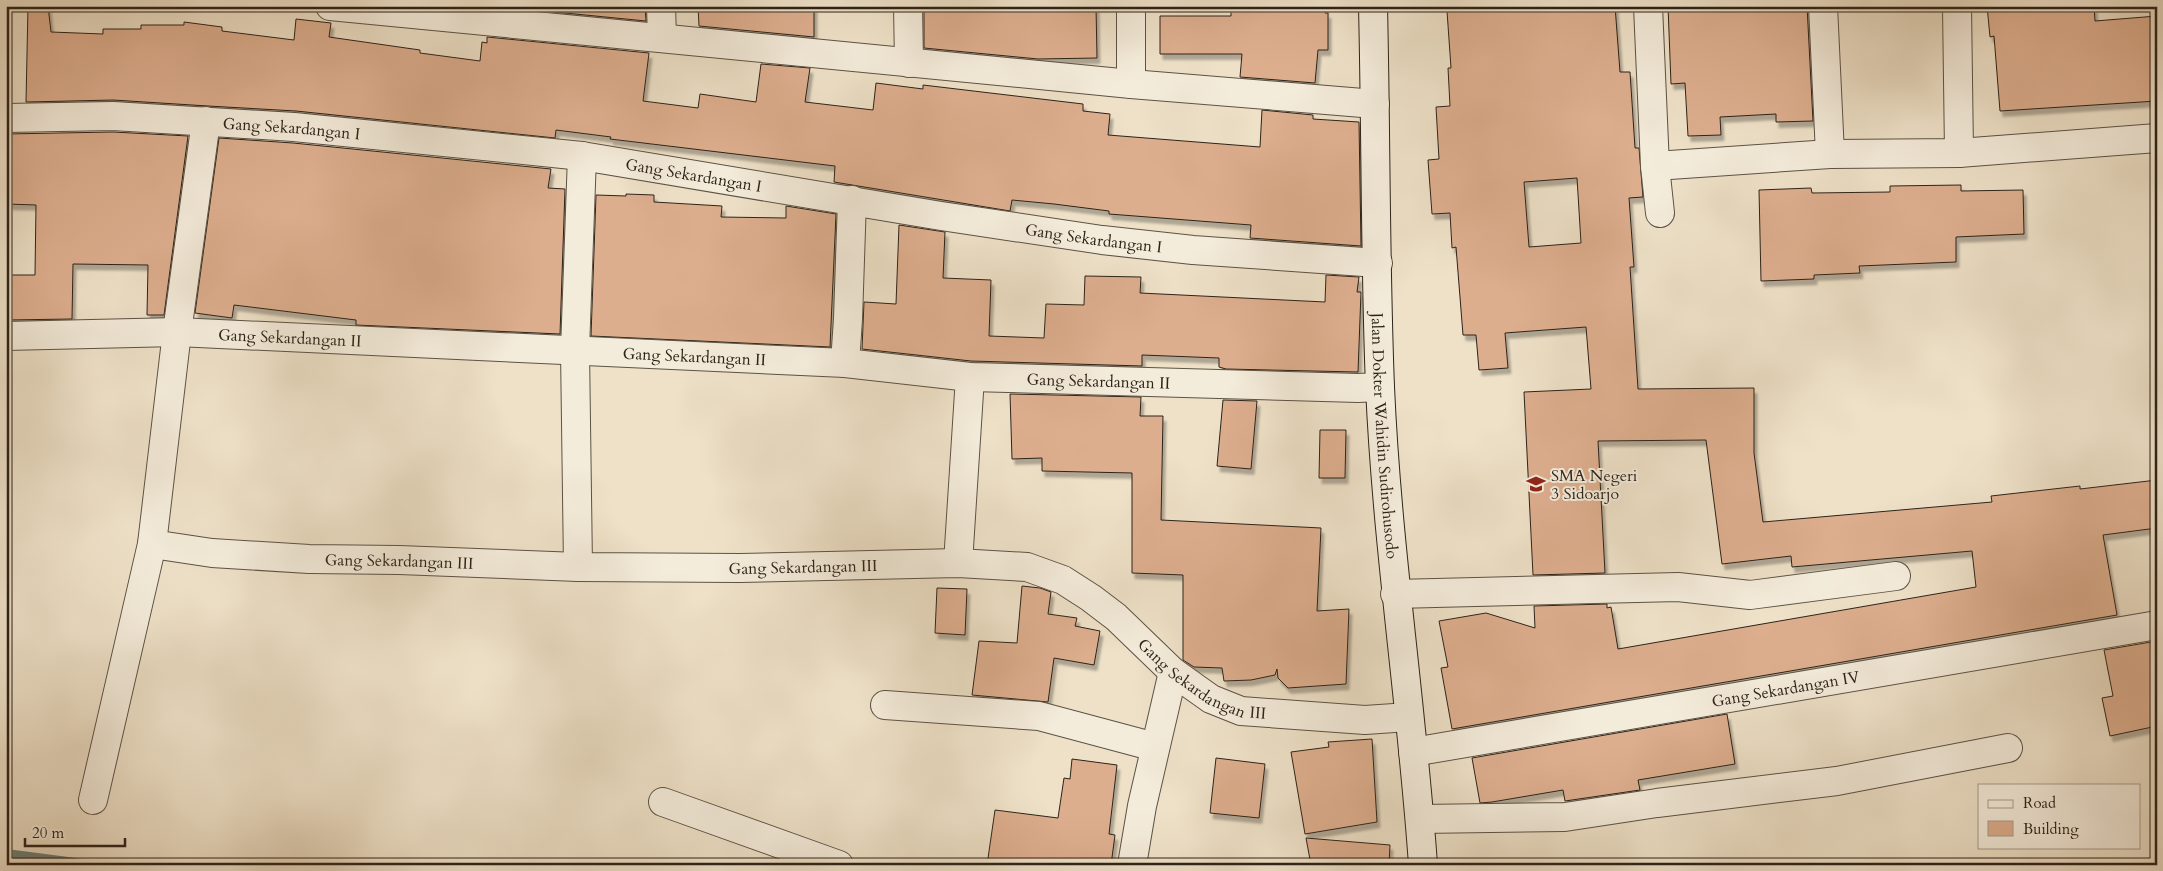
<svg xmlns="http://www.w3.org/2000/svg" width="2163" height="871" font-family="Cardo,serif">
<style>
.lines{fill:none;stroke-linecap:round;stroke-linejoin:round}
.stream{stroke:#6d7f78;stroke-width:10}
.building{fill:#ddae8e;stroke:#2c2319;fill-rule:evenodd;filter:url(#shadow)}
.street-casing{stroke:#5c5245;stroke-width:30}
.secondary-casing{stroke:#2c2319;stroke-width:30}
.street{stroke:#f4ecdb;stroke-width:28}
.secondary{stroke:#f4ecdb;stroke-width:28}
.labels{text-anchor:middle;stroke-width:4;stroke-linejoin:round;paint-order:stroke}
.street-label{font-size:16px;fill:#2c2319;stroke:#f4ecdb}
.poi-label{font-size:16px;fill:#2c2319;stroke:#f4ecdb;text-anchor:start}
</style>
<defs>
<filter id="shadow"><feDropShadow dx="3" dy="5.5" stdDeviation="1" flood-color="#0004"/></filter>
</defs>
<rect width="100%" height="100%" fill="#eee1c8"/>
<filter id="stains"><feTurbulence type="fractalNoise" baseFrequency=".004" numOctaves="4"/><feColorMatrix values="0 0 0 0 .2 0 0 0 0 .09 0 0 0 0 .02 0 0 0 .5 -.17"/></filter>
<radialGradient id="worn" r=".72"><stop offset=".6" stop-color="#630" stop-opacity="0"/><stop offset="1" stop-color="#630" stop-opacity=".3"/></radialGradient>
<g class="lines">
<polyline class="stream" points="6,854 91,865"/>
</g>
<g class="building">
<polygon points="28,6 48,6 51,32 103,34 103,29 141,29 141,25 184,25 184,22 222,27 222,31 294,40 296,19 331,23 329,37 420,50 420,53 480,61 482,42 487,43 487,37 649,53 643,101 698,108 700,94 756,102 761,64 810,68 805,102 873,110 876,83 923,89 923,85 1083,104 1083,111 1110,114 1108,135 1260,147 1262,110 1313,115 1313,119 1359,122 1361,246 1250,238 1251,225 1109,214 1109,211 1054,204 1012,200 1010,211 834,182 835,166 610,139 611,137 556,130 555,138 296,111 208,106 113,100 26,102"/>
<polygon points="494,6 645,6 646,21"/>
<polygon points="698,6 814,6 814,37 699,26"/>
<polygon points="924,6 1096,6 1097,58 1038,59 924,48"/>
<polygon points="1231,6 1325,6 1325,13 1328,13 1328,50 1318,50 1315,83 1240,77 1242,54 1160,54 1160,16 1231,16"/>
<path d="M 1528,6 L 1615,6 L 1620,72 L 1630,72 L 1635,148 L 1639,148 L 1643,197 L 1629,198 L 1634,267 L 1630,267 L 1638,389 L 1754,388 L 1754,453 L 1763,522 L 1992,502 L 1991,496 L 2080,486 L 2080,489 L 2157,480 L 2157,528 L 2103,535 L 2117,615 L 1452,729 L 1441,668 L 1448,667 L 1439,621 L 1486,613 L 1535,628 L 1534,606 L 1607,604 L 1607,608 L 1611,607 L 1618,649 L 1976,587 L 1972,551 L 1792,567 L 1791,556 L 1722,564 L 1706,440 L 1598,441 L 1605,573 L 1533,575 L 1524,392 L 1591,389 L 1586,327 L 1505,333 L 1508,368 L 1479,370 L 1476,335 L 1463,335 L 1456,247 L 1452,248 L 1450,213 L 1432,214 L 1428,160 L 1439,159 L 1436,107 L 1450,106 L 1448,68 L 1451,68 L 1447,11 ZM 1577,178 L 1581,243 L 1529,247 L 1524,182 Z"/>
<polygon points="1668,6 1807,6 1813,121 1776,122 1776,114 1720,117 1721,135 1688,136 1685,83 1671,84"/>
<polygon points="1987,6 2094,6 2095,21 2157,16 2157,101 2000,111 1994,36 1990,37"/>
<polygon points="113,132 188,136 164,315 147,315 148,265 73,264 72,319 6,320 6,275 35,275 36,205 6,204 6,134"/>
<polygon points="219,138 293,143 551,169 548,188 565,189 560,334 356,325 356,320 234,305 232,318 195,313"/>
<polygon points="1961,185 1961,191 2023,190 2024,234 1956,237 1956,262 1859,266 1860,273 1814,275 1814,279 1761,281 1759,190 1811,188 1812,193 1890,192 1890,186"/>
<polygon points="626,194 654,195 654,202 722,206 721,217 786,218 786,206 836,214 830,347 591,336 596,195 626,196"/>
<polygon points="899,225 945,232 943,278 991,280 989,336 1044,338 1046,304 1084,305 1085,276 1141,277 1140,293 1325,302 1326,275 1359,277 1357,292 1361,292 1358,372 1226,369 1219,367 1219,358 1142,355 1142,366 971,361 862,349 864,302 896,304"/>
<polygon points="1010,394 1141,397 1140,416 1163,416 1161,520 1321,528 1317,611 1349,609 1346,684 1288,688 1278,678 1277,669 1275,675 1251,680 1224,681 1222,668 1194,667 1183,660 1183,575 1132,573 1132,473 1042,471 1042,458 1012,459"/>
<polygon points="1223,400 1257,401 1251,469 1217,466"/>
<polygon points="1320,430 1346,430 1345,478 1319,478"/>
<polygon points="1022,586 1040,588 1051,592 1048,614 1077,618 1075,626 1100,631 1094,665 1054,658 1048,702 972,695 979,641 1017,643"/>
<polygon points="937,588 967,589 965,635 935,633"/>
<polygon points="2157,641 2157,726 2110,736 2102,698 2113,696 2104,650"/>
<polygon points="1727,714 1735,764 1638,780 1640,790 1565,801 1563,790 1492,802 1480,803 1472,758"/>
<polygon points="1372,739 1377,822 1305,834 1291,752 1329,747 1328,742"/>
<polygon points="1216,758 1265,764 1259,818 1210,813"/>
<polygon points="1072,759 1117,765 1109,834 1115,835 1111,865 987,865 995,810 1058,818 1064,778 1070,779"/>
<polygon points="1306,838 1390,845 1389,865 1311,865"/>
</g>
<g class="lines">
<g class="street-casing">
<g id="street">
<polyline points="330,6 1131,84 1375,104"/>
<polyline points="661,6 662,37"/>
<polyline points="908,6 909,63"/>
<polyline points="1648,6 1655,166 1660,213"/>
<polyline points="1823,6 1830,154"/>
<polyline points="1957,6 1959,153"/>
<polyline points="1131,84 1131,6"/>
<path id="s1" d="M 6,118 L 113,116 L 294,127 L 582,156 L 941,216 L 1102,240 L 1193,250 L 1378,263"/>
<polyline points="1655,166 1830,154 1959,153 2157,138"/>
<path id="s2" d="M 6,336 L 177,332 L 845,363 L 970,377 L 1358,388 L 1380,387"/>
<polyline points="845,363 848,319 852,200"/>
<path id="s3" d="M 152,544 L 212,553 L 309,559 L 399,560 L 578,567 L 740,568 L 958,563 L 1027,567 L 1063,580 L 1091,598 L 1116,617 L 1173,672 L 1211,699 L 1241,711 L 1365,720 L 1409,717"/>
<polyline points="958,563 970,377"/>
<polyline points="578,567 575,350 582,156"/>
<polyline points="1395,594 1678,587 1750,595 1896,576"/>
<polyline points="885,705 1039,716 1155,747"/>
<path id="s4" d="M 1413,752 L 2157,625"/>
<polyline points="93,800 152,544 177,332 206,121"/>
<polyline points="663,802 839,865"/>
<polyline points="1420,819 1565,817 1657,803 1837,781 2008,748"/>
<polyline points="1132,865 1142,806 1173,672"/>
</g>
</g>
<g class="secondary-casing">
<g id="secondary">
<path id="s5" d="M 1373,6 C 1376,133 1375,260 1380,387 C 1387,547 1412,705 1423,865"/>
</g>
</g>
<use href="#street" class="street"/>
<use href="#secondary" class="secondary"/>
</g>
<defs>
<g id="school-bare" transform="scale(1.5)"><path d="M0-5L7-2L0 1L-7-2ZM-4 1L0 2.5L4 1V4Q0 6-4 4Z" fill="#8f2418" stroke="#f4ecdb" stroke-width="2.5" paint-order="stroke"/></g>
</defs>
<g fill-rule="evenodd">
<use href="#school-bare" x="1536" y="484"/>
</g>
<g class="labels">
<g class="street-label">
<text dy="6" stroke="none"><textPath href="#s1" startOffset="286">Gang Sekardangan I</textPath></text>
<text dy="6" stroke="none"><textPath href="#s1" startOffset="691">Gang Sekardangan I</textPath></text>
<text dy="6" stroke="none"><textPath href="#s1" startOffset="1096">Gang Sekardangan I</textPath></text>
<text dy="6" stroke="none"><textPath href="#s2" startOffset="284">Gang Sekardangan II</textPath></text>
<text dy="6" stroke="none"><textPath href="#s2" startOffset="689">Gang Sekardangan II</textPath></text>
<text dy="6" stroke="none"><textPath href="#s2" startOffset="1094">Gang Sekardangan II</textPath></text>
<text dy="6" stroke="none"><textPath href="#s5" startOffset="430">Jalan Dokter Wahidin Sudirohusodo</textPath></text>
<text dy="6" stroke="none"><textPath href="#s3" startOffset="248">Gang Sekardangan III</textPath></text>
<text dy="6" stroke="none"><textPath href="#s3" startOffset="652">Gang Sekardangan III</textPath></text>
<text dy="6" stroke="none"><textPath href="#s3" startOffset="1088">Gang Sekardangan III</textPath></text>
<text dy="6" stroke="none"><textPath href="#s4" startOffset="378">Gang Sekardangan IV</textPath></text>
</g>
<g class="poi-label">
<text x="1551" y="481">SMA Negeri<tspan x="1551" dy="18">3 Sidoarjo</tspan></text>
</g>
</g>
<rect width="2163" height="871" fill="none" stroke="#eee1c8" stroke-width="25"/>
<rect x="8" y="8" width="2148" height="856" fill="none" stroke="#2c2319" stroke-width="2.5"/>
<rect x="12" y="12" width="2138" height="846" fill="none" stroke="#2c2319"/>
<rect x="1978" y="784" width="162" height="65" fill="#f4ecdb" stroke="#a49c8d"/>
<rect x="1988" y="800" width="25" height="8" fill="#f4ecdb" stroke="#a49c8d"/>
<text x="2023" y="808" font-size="15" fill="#2c2319">Road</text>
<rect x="1988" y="821" width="25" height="15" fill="#ddae8e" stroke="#a49c8d"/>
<text x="2023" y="834" font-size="15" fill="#2c2319">Building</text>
<path d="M25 838v8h100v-8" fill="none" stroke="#2c2319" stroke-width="2.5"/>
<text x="32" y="838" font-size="15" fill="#2c2319" stroke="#f4ecdb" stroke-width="4" paint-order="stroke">20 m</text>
<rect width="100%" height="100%" filter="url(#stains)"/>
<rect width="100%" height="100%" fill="url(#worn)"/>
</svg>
